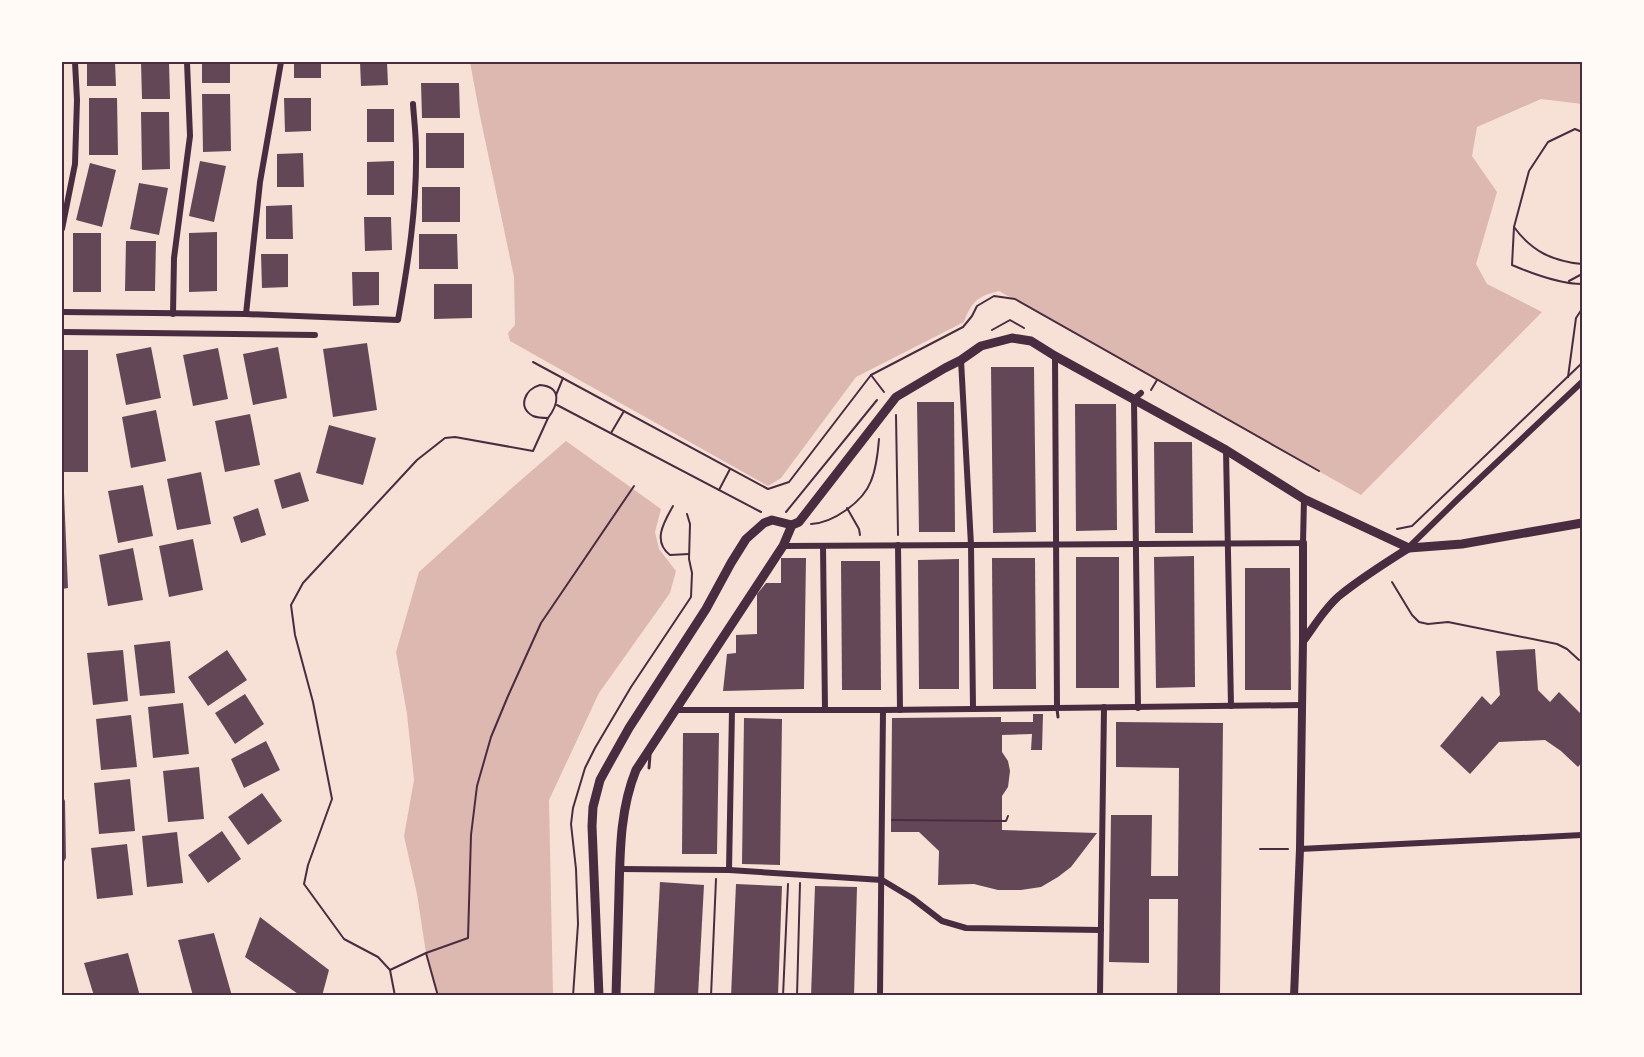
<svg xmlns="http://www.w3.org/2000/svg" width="1644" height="1057" font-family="'PT Sans',sans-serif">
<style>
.water{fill:#dcb8b0}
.building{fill:#644757}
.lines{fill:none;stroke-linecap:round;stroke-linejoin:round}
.path{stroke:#4a2c40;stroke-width:2}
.service{stroke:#4a2c40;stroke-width:3}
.minor{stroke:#4a2c40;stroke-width:6}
.tertiary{stroke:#4a2c40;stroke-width:8}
.secondary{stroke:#4a2c40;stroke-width:9}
.neatline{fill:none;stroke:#4a2c40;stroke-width:2}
</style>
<rect width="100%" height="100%" fill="#f7e1d7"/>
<g class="water">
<path d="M 470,62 L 1582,62 L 1582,104 L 1541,99 L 1477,127 L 1472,156 L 1497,192 L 1476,264 L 1487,284 L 1542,312 L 1361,495 L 999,291 C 978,296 972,301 964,322 L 856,377 L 781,478 L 768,486 L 510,341 L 508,333 L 515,325 L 514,277 L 480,116 Z"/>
<polygon points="566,441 661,509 655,532 659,549 676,571 670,593 599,693 549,800 553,995 437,995 426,953 417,894 404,836 414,780 407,714 396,652 419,572 513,487"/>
</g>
<g class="building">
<polygon points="87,62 115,62 116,86 87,86"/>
<polygon points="141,62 169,62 170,99 142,99"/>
<rect x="202" y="62" width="28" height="21"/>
<rect x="294" y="62" width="27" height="16"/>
<polygon points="360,62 387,62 388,85 361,86"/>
<polygon points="421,83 459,83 460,118 422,118"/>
<polygon points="202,94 230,94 231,151 203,152"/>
<polygon points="89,98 117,98 118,155 89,155"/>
<polygon points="284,98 311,98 311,131 285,132"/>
<rect x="367" y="109" width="27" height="33"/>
<polygon points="141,112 169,112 170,169 142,170"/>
<rect x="426" y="133" width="38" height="35"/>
<polygon points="303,153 304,187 277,187 277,154"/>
<polygon points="200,161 226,166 214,222 189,216"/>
<polygon points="394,161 394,195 367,195 367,162"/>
<polygon points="90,163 116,170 102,227 76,220"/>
<polygon points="139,183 168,188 159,235 130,229"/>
<rect x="422" y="187" width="38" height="35"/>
<polygon points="292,205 293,239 266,239 266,206"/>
<polygon points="364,217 391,217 392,250 365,251"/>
<polygon points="217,232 217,291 189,292 189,233"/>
<rect x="73" y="233" width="28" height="59"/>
<polygon points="419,234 457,234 458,269 419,269"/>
<polygon points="126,241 156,241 155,291 125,291"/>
<polygon points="261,254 288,254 288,287 262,288"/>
<polygon points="352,272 379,272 379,305 353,306"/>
<polygon points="434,284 472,284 472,318 434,319"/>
<polygon points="367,343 377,410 333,417 323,349"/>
<polygon points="151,347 161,398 126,405 116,354"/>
<polygon points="278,347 287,398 253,405 243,354"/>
<polygon points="218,348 228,399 193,406 183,355"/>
<rect x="62" y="350" width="26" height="122"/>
<polygon points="991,367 1034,367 1036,532 993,533"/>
<polygon points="917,402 954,402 955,532 919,532"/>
<polygon points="1075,404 1116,404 1117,530 1076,531"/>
<polygon points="156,410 166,461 131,468 122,417"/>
<polygon points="250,414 260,465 225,472 215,421"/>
<polygon points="329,425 376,438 363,485 316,473"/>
<polygon points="1154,442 1192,442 1193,533 1155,533"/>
<polygon points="201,472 211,524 177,530 167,479"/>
<polygon points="300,472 309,501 282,509 274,480"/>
<polygon points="143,485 153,536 118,543 108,491"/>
<polygon points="62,493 64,493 68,588 62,589"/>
<polygon points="258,508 266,535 241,543 233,517"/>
<polygon points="193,539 203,590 169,597 159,546"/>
<polygon points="133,548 143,600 108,606 99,555"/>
<polygon points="1194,556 1195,687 1156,688 1154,557"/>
<rect x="1076" y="557" width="43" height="131"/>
<polygon points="781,558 806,558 804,689 723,691 727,654 736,653 736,635 757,634 757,594 766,583 781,583"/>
<polygon points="992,558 1035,558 1036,689 993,689"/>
<polygon points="959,559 959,689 919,689 918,560"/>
<polygon points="841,561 880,561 881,690 842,690"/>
<polygon points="1245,568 1290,568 1291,690 1245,690"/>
<polygon points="170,641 175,693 140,696 134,645"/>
<polygon points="1535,649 1538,690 1550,702 1559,692 1582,715 1582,762 1578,767 1561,751 1545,740 1499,742 1470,774 1440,746 1482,696 1491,705 1500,695 1496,651"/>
<polygon points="123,650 128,701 93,705 87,653"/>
<polygon points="227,650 247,680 208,706 188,677"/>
<polygon points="245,694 264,724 235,744 215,713"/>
<polygon points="183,703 189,754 153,758 148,707"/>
<polygon points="1033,714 1043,714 1042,750 1031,750 1032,734 1002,735 1002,752 1008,761 1010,771 1008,787 1002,796 1002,830 1097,833 1071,867 1058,877 1041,887 1021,890 998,890 974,884 938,885 939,851 919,832 891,832 892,718 1001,717 1001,722 1033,722"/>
<polygon points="131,715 137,767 101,770 96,719"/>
<polygon points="744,718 782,719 780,865 742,864"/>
<polygon points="1116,722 1223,723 1220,996 1177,996 1178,899 1149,899 1149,963 1109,962 1111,815 1152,815 1151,876 1178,876 1179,768 1116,767"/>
<polygon points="683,733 719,733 717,854 682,854"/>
<polygon points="266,741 280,770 244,788 231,759"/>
<polygon points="199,767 204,819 168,822 163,771"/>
<polygon points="130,779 135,831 99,834 94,783"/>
<polygon points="262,793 282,821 248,845 228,817"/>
<polygon points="62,795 65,801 66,858 62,865"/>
<polygon points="222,831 241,859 208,883 188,855"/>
<polygon points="177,832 183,883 147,887 142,836"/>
<polygon points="127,844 133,895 97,899 91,848"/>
<polygon points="660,882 704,885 698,996 654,996"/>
<polygon points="736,884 782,886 778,996 731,996"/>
<polygon points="815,886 857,887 854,996 811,996"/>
<polygon points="260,917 329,970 322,996 301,996 245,957"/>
<polygon points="214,933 232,996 193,996 178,940"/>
<polygon points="128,953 140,996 94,996 84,963"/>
</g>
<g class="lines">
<g class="path">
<path d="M 1582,132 L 1575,129 L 1548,142 L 1529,171 L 1514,227 L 1512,265 C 1533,274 1559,284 1582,284"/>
<path d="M 1514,227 C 1532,252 1553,261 1582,264"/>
<polyline points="1569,281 1582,274"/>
<polyline points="992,330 1010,320 1024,328"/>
<polyline points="533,362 768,489 789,482 871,375 963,327 972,316 977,306 994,296 1015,299 1319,471"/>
<polyline points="871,375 884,392"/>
<polyline points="1568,377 1576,318 1582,309"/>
<path d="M 540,385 C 563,387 558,405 548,418 C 543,418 538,418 533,416 C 517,407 525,389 540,385 Z"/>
<polyline points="1151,390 1157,380"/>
<polyline points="556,395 563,378"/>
<polyline points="557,405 761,512"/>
<polyline points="896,415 898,535"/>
<polyline points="611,433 624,411"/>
<polyline points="719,490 730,469"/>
<path d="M 673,506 C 664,522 652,541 670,555 L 689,554"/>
<polyline points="847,508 859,529 860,535"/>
<polyline points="786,512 877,400"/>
<path d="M 811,524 C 833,523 863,502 871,481 C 876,469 878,452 879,439"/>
<polyline points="1397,529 1412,526 1582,363"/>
<polyline points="1392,582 1412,615 1419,622 1428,624 1448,622 1557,644 1567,649 1579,660"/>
<polyline points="892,820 1006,821 1008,816"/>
<polyline points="1260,849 1288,849"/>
<polyline points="426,953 438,996"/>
<polyline points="390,970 426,953 468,938 471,835 477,786 491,737 508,696 541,623 634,486"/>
<polyline points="395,996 390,970 378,957 344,939 304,884 308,865 332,799 313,702 295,635 291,605 303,583 417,460 445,438 455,437 533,451 548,418"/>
<polyline points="573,996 578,924 576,869 571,824 573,808 585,768 595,748 631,687 691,597 692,573 689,559 690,524 687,514"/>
<polyline points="711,996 716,879"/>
<polyline points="783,996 788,884"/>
<polyline points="797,996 800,883"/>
</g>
<g class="service">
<polyline points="1057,709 1058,717"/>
<polyline points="649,768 650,755"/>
</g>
<g class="minor">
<polyline points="62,229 75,164 77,100 75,62"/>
<path d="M 62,312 L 246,314 L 398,320 C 408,264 417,207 416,150 C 416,135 414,119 413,104"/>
<polyline points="173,314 174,258 190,136 187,62"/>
<polyline points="246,314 260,182 281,62"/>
<polyline points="62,332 315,335"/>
<polyline points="1055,356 1057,707"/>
<polyline points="961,360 971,545 973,708"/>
<polyline points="1226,450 1231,706"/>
<polyline points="898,545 900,710"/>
<polyline points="783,546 1303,543 1304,499"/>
<polyline points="823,546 825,710"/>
<polyline points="1409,547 1458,499 1582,382"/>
<polyline points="1138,708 1134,399 1141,393"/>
<polyline points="675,710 883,710 1303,705"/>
<polyline points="1300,849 1582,835"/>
<polyline points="620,869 729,870 882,880 912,898 942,921 966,928 1101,930"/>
<polyline points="729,870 732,710"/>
<polyline points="880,996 883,710"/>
<polyline points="1100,996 1104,707"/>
</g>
<g class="tertiary">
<path d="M 1304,640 C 1315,625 1325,608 1339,596 C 1361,578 1385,563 1409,548"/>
<polyline points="1294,996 1300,849 1303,641 1303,543"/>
</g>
<g class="secondary">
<polyline points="599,996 592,826 593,807 600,780 606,769 629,728 706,609 731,563 746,539 764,523 772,520 792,525"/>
<path d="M 616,996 C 617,961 618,927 619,893 C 620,852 620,809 636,770 L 783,546 L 792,525 L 799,522 L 896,397 L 945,368 L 961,360 L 981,346 L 1012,338 L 1031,341 L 1055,356 L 1226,450 L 1304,499 L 1409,548 L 1462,544 L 1582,523"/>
</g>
</g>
<rect width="1644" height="1057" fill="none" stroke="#fffaf5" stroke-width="126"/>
<rect x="63" y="63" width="1518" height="931" class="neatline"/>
</svg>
